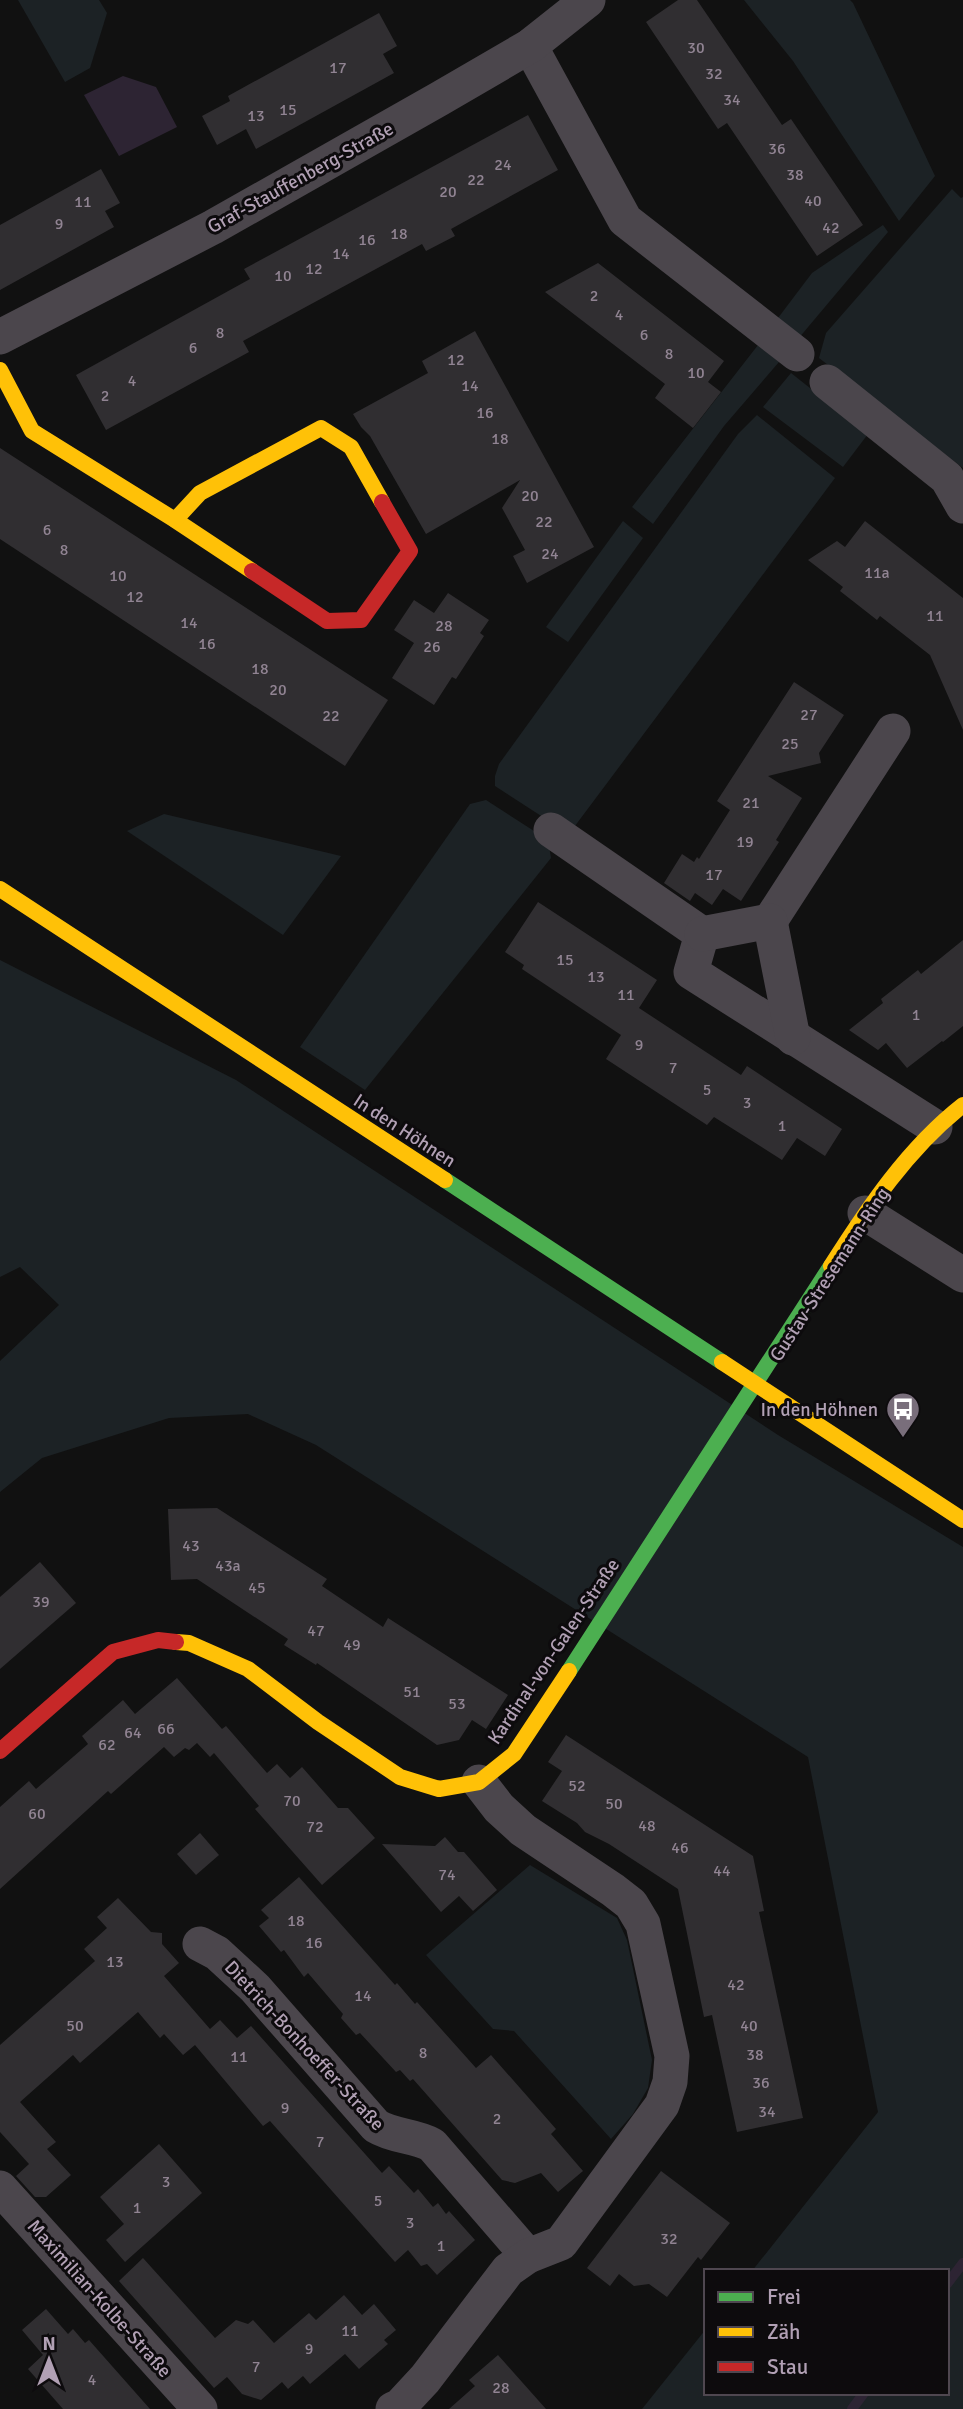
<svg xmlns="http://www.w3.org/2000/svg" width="963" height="2409" font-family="Signika,sans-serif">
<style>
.green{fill:#1c2225}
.water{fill:#2d2433}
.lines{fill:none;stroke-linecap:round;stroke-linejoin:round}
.stream{stroke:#2d2433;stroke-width:10}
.building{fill:#302e31}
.street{stroke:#4b464c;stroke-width:35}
.fast{stroke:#4caf50;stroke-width:16}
.slow{stroke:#ffc107;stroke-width:16}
.jam{stroke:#c62828;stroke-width:16}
.labels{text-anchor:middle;stroke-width:6;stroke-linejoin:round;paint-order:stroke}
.number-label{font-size:16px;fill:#918493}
.street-label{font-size:19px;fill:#b1a0b4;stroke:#0d0b0d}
.poi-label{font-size:19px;fill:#b1a0b4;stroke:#0d0b0d;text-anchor:end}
</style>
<rect width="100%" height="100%" fill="#111"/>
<g class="green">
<polygon points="18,0 99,0 107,13 90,68 65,82"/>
<polygon points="744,0 850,0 853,3 935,176 899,221 793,61"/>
<polygon points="952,189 961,198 963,197 963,468 819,358 826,333"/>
<polygon points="883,225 888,232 798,339 775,322 812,273"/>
<polygon points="758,345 779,362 724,426 653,524 632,507"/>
<polygon points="791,373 868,434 843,467 763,407"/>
<polygon points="757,415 835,478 569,834 495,786 495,776 499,764 738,434"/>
<polygon points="623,521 643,538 568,642 546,627"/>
<polygon points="486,800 548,840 551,858 365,1090 300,1047 470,804"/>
<polygon points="164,814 341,856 283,935 127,831"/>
<polygon points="0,960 236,1080 778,1435 963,1547 963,2409 642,2409 706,2329 706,2393 947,2393 947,2271 752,2271 878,2112 808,1757 316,1445 248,1414 169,1418 42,1458 0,1492 0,1361 59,1305 20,1267 0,1277"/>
<polygon points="530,1865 617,1918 627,1940 652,2060 648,2088 633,2114 611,2139 514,2031 493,2029 426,1955"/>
</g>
<polygon class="water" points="123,76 156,87 177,127 119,156 84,95"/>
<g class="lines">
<g class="stream">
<polyline points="947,2284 963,2263"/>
<polyline points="852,2409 864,2393"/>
</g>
</g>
<g class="building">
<polygon points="678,0 697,0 782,125 791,119 863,225 817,256 727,123 718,129 646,22"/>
<polygon points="379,13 397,46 383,54 394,73 256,149 246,129 217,145 202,116 230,101 228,96"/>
<polygon points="528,115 558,170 451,229 455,236 426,251 422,244 243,341 249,352 106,430 76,375 250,279 244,269"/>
<polygon points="101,169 120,203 105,211 114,227 0,290 0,225"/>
<polygon points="598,263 724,361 708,382 721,392 693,428 655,398 665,384 545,292"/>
<polygon points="475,331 594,547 527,583 513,556 525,550 502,508 520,480 426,534 370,436 361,427 353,414 428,373 422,361"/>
<polygon points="0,448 388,700 345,766 0,539"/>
<polygon points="865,521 963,598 963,730 930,655 880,616 877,620 840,591 843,587 808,560 837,541 845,547"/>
<polygon points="448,593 489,620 480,633 484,636 456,679 452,677 434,705 392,678 414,643 394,630 414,600 434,613"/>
<polygon points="794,682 844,715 819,753 821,763 768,776 802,798 776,840 779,842 741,901 723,889 712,905 695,893 690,901 664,883 682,854 694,862 697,857 699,859 730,810 717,801"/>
<polygon points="538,902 657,980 639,1008 741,1075 747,1066 842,1129 825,1156 797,1138 782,1160 714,1117 707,1125 606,1059 621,1035 522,969 524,965 505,952"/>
<polygon points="963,940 963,1026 943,1042 942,1041 907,1068 886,1043 878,1050 849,1030 883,1003 881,999 918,970 921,974"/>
<polygon points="217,1508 327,1579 322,1586 383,1627 388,1618 508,1695 486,1729 472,1720 459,1740 437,1745 317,1663 316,1665 284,1645 288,1639 197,1579 171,1580 168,1509"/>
<polygon points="40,1562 76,1603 0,1669 0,1597"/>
<polygon points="177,1678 222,1729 226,1726 267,1773 277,1764 290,1778 302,1767 338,1808 348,1808 375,1838 322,1885 255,1809 259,1806 214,1753 210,1757 197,1743 189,1750 185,1748 174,1757 164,1747 111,1794 108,1791 0,1889 0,1807 29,1781 36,1789 88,1744 82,1736 123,1700 135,1714"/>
<polygon points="566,1735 753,1856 764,1911 759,1912 803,2118 737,2132 712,2015 704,2017 678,1889 609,1844 585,1832 577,1823 542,1801 562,1771 548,1762"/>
<polygon points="200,1833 219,1855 196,1875 177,1854"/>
<polygon points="445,1837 458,1852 464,1852 497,1890 473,1911 459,1896 441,1912 382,1844 435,1846"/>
<polygon points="299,1877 395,1985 397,1983 415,2004 417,2002 476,2068 491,2055 556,2129 551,2134 583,2171 558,2192 541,2173 515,2183 502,2180 413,2079 410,2081 400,2070 396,2072 360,2033 356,2035 341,2018 343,2014 308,1973 304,1977 284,1950 281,1952 259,1926 269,1918 261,1910"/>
<polygon points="118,1898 151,1932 162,1933 162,1944 179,1963 164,1976 210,2029 220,2020 237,2038 251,2026 382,2173 389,2166 414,2193 418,2189 433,2207 438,2203 446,2214 449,2211 475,2240 437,2275 427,2264 421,2266 408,2250 395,2262 270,2121 263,2126 195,2045 183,2055 164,2034 160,2038 138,2012 80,2063 73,2055 20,2102 56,2142 47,2149 71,2175 46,2197 35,2197 16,2176 29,2164 0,2132 0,2045 95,1961 84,1949 107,1928 97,1917"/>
<polygon points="159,2144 202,2193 125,2262 106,2240 124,2224 100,2197"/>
<polygon points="661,2171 730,2223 701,2260 698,2257 667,2297 649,2284 634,2286 619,2274 610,2286 587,2268"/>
<polygon points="143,2258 215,2338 236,2320 248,2324 253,2320 274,2343 309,2313 316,2320 344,2295 362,2315 374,2304 396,2330 384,2340 388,2344 359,2369 345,2354 310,2384 303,2376 288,2389 282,2382 261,2400 242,2394 227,2377 214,2388 119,2281"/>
<polygon points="46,2309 68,2334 73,2329 85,2343 89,2340 150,2409 63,2409 28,2369 43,2355 22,2330"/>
<polygon points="498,2355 546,2409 449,2409 475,2386 469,2380"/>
</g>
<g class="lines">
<g class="street">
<polyline points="530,46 625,220 797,354"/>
<polyline points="0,337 213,227 439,99 530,46 588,0"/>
<polyline points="827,382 947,478 963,506"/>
<polyline points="551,830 702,934 691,972 935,1127"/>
<polyline points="770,921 893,731"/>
<polyline points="702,934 770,921 793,1038"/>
<polyline points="865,1213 963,1275"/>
<path d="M 200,1944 L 217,1953 L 255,1988 L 376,2126 C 394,2137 414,2135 432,2145 L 528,2256"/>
<polyline points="0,2188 200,2409"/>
<polyline points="393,2409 400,2406 425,2379 508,2270 528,2256 561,2243 662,2105 670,2082 672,2056 643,1924 631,1904 613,1890 523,1830 499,1808 479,1782"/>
</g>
<g class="fast">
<polyline points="445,1180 722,1362"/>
<polyline points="569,1671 831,1266"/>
</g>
<g class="slow">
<polyline points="0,370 32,431 175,520 252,571"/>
<polyline points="175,520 200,493 321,428 351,447 382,502"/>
<polyline points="0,889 445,1180"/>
<path d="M 831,1266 C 868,1208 908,1148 963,1105"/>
<polyline points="722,1362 963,1520"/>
<polyline points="176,1642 189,1643 248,1669 318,1722 400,1777 439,1789 479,1782 514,1754 569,1671"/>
</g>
<g class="jam">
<polyline points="252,571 327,621 361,620 410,551 382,502"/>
<polyline points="0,1751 113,1652 158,1640 176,1642"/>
</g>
</g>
<defs>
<g id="bus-pin" transform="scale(1.75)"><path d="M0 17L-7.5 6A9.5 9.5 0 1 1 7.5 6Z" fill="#796e7b" stroke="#0d0b0d"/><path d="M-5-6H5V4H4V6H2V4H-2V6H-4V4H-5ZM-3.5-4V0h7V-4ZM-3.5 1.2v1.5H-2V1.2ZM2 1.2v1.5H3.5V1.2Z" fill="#fff"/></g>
</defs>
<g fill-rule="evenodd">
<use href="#bus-pin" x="903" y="1409"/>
</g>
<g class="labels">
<g class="number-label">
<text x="696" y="53">30</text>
<text x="338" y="73">17</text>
<text x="714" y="79">32</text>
<text x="732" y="105">34</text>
<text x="288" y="115">15</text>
<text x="256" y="121">13</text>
<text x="777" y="154">36</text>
<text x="503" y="170">24</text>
<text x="795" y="180">38</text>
<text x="476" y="185">22</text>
<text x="448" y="197">20</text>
<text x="813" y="206">40</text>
<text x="83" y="207">11</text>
<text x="59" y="229">9</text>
<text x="831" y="233">42</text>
<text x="399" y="239">18</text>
<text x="367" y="245">16</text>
<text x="341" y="259">14</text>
<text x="314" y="274">12</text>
<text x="283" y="281">10</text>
<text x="594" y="301">2</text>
<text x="619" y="320">4</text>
<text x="220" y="338">8</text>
<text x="644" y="340">6</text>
<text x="193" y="353">6</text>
<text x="669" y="359">8</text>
<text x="456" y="365">12</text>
<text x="696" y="378">10</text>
<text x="132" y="386">4</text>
<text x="470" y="391">14</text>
<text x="105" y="401">2</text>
<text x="485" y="418">16</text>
<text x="500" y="444">18</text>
<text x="530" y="501">20</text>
<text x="544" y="527">22</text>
<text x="47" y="535">6</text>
<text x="64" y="555">8</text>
<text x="550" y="559">24</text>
<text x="877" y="578">11a</text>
<text x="118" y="581">10</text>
<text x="135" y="602">12</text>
<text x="935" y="621">11</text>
<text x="189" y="628">14</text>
<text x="444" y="631">28</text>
<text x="207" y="649">16</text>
<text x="432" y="652">26</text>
<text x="260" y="674">18</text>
<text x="278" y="695">20</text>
<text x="809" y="720">27</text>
<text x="331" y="721">22</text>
<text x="790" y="749">25</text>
<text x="751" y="808">21</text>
<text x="745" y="847">19</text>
<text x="714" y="880">17</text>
<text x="565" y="965">15</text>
<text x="596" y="982">13</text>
<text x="626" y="1000">11</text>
<text x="916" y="1020">1</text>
<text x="639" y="1050">9</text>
<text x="673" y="1073">7</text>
<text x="707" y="1095">5</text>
<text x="747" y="1108">3</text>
<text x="782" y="1131">1</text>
<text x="191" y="1551">43</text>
<text x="228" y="1571">43a</text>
<text x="257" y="1593">45</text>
<text x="41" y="1607">39</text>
<text x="316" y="1636">47</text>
<text x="352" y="1650">49</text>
<text x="412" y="1697">51</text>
<text x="457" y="1709">53</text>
<text x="166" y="1734">66</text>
<text x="133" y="1738">64</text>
<text x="107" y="1750">62</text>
<text x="577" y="1791">52</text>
<text x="292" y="1806">70</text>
<text x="614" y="1809">50</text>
<text x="37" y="1819">60</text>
<text x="647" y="1831">48</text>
<text x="315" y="1832">72</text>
<text x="680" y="1853">46</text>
<text x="722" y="1876">44</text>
<text x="447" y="1880">74</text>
<text x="296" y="1926">18</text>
<text x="314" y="1948">16</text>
<text x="115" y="1967">13</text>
<text x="736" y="1990">42</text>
<text x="363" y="2001">14</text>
<text x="75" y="2031">50</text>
<text x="749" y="2031">40</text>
<text x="423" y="2058">8</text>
<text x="755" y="2060">38</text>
<text x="239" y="2062">11</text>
<text x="761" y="2088">36</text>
<text x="285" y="2113">9</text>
<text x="767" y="2117">34</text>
<text x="497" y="2124">2</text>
<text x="320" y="2147">7</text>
<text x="166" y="2187">3</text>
<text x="378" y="2206">5</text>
<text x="137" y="2213">1</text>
<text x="410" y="2228">3</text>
<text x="669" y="2244">32</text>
<text x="441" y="2251">1</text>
<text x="350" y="2336">11</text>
<text x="309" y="2354">9</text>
<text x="256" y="2372">7</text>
<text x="92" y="2385">4</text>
<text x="501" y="2393">28</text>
</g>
<g class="street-label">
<text transform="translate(300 177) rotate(-29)" y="7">Graf-Stauffenberg-Straße</text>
<text transform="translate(405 1130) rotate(33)" y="7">In den Höhnen</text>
<text transform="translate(829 1274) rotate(-57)" y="7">Gustav-Stresemann-Ring</text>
<text transform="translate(553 1651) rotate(-56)" y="7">Kardinal-von-Galen-Straße</text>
<text transform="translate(305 2045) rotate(47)" y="7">Dietrich-Bonhoeffer-Straße</text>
<text transform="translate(100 2298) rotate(48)" y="7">Maximilian-Kolbe-Straße</text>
</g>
<g class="poi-label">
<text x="878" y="1416">In den Höhnen</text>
</g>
</g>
<rect x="704" y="2269" width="245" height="126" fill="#0d0b0d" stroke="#4f4750" stroke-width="2"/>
<rect x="718" y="2292" width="35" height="10" fill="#4caf50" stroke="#4f4750" stroke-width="2"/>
<text x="767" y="2304" font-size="21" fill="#b1a0b4">Frei</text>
<rect x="718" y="2327" width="35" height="10" fill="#ffc107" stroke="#4f4750" stroke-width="2"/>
<text x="767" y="2339" font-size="21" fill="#b1a0b4">Zäh</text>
<rect x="718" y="2362" width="35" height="10" fill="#c62828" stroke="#4f4750" stroke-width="2"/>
<text x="767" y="2374" font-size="21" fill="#b1a0b4">Stau</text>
<g transform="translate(49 2360)" stroke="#0d0b0d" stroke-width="5" paint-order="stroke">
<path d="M0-5L12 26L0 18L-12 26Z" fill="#b1a0b4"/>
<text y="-10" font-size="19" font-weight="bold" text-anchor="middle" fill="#b1a0b4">N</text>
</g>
</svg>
